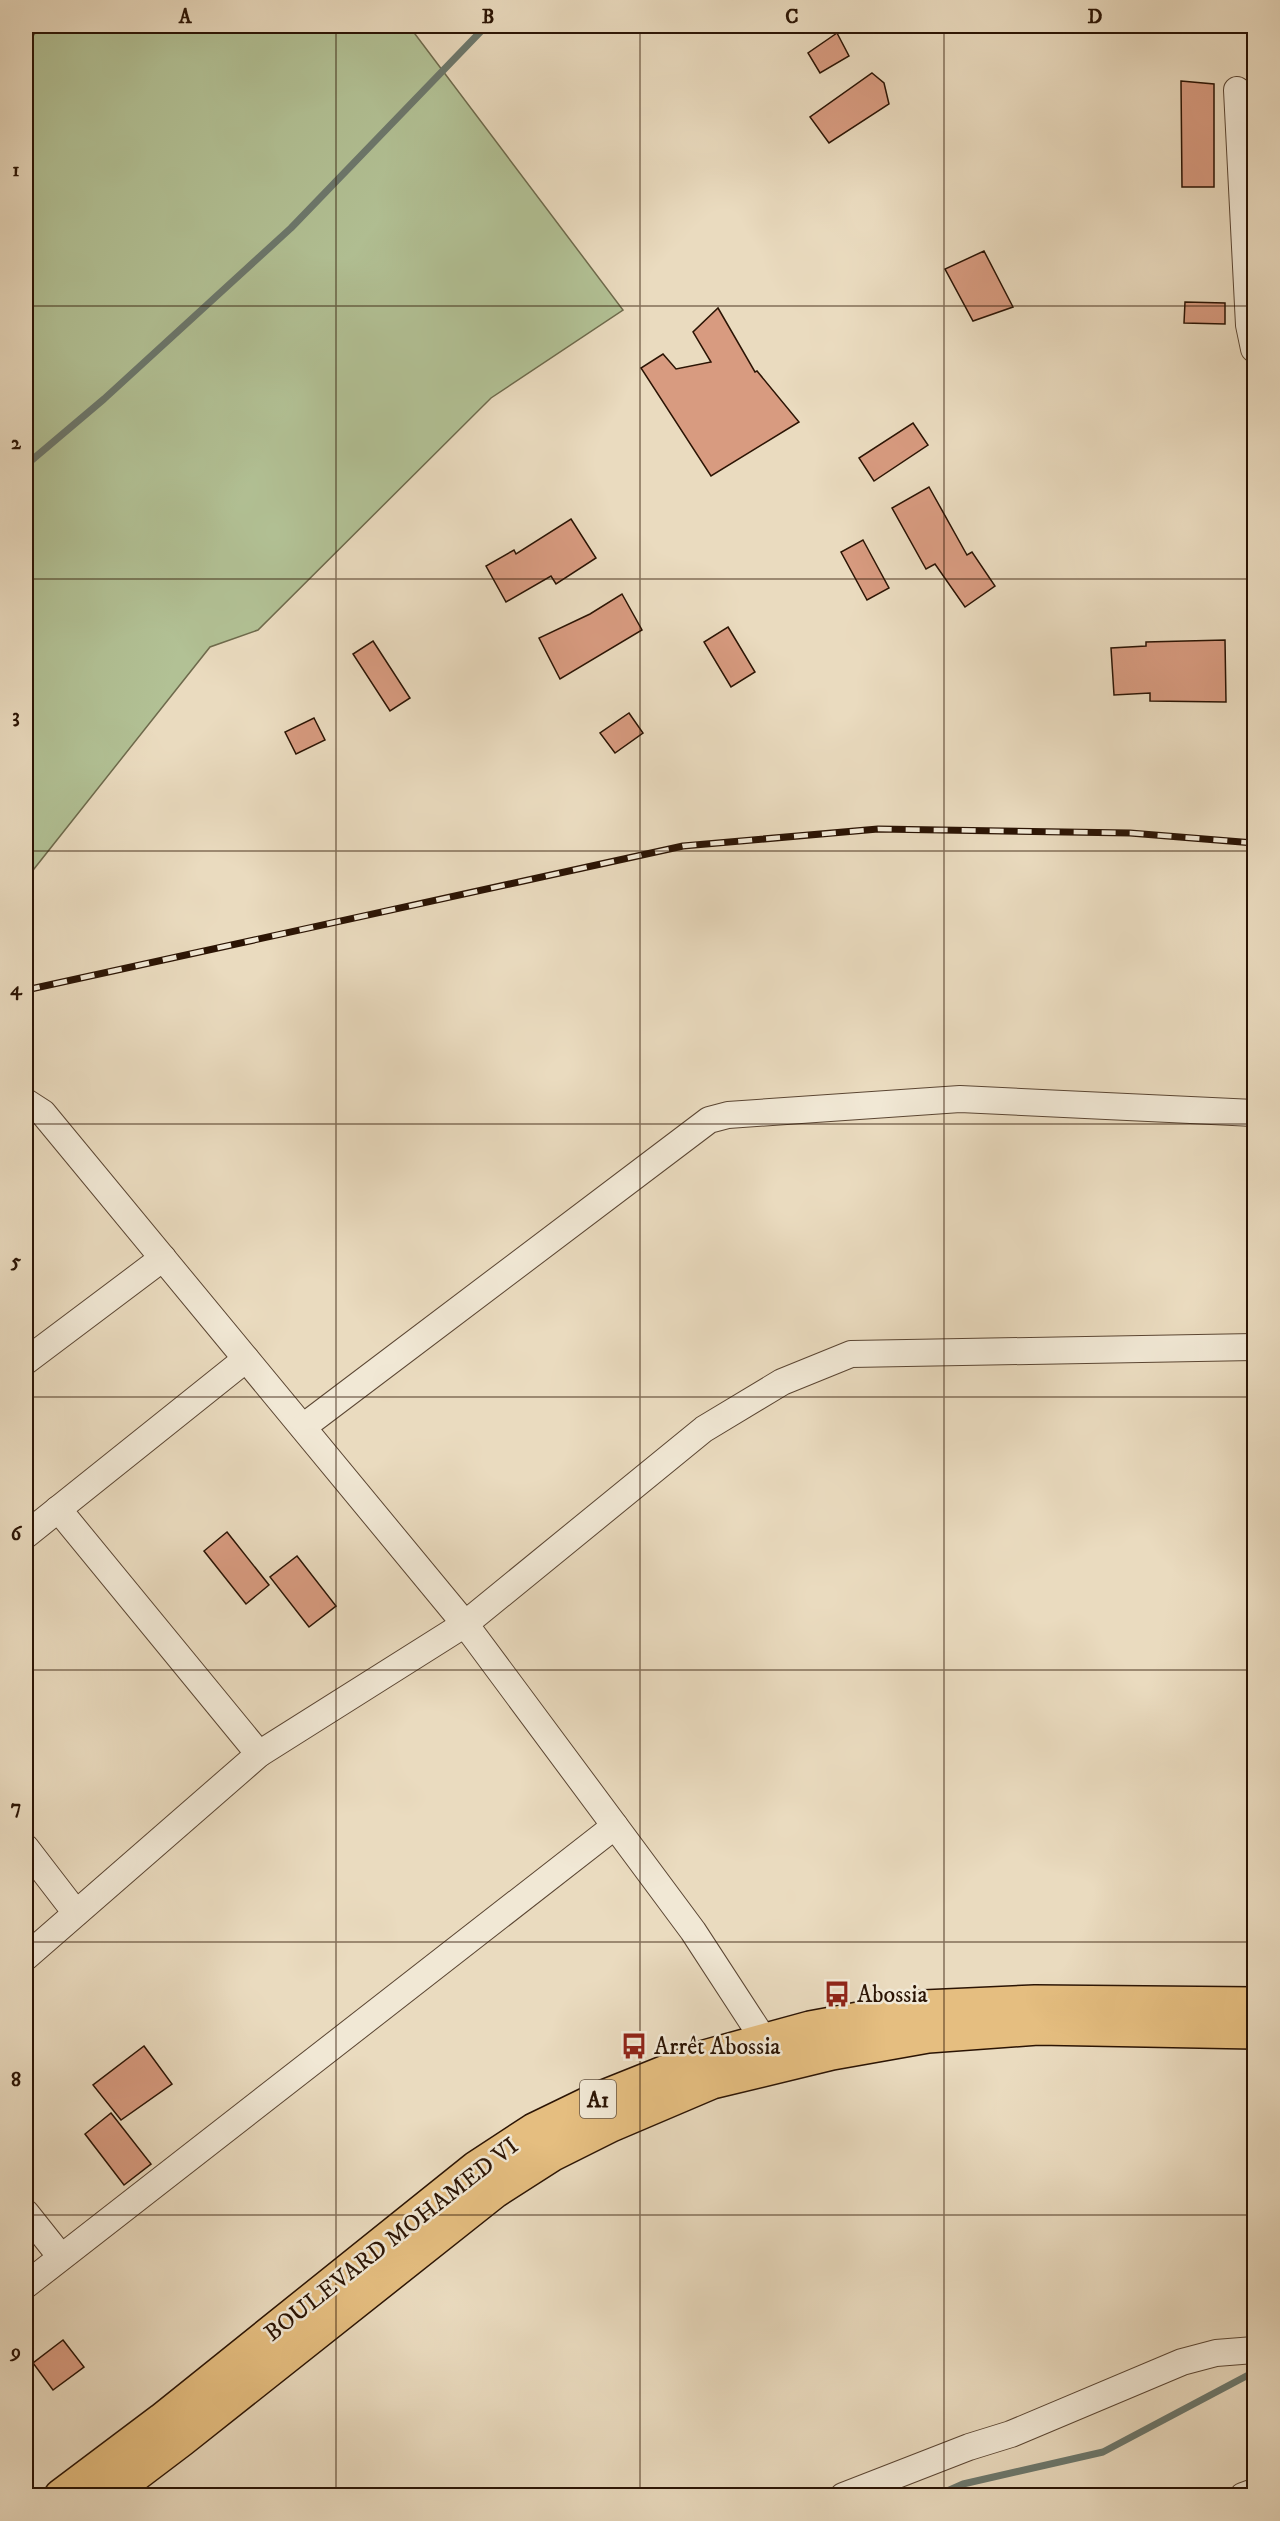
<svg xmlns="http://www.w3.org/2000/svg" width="1280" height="2521" font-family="'IM FELL DW Pica',serif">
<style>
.green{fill:#b2c195;stroke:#6e6a4c;stroke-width:1.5}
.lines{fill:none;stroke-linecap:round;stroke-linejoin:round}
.stream{stroke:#6c786d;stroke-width:7}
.building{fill:#d89b80;stroke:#2b1404;stroke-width:1.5}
.street-casing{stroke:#5b4633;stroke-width:28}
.primary-casing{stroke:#2b1404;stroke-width:36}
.street{stroke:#f1e8d5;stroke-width:26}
.primary{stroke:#e5be80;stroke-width:33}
.rail-casing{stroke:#2b1404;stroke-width:7}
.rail{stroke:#f1e8d5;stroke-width:4.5;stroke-dasharray:14;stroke-linecap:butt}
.grid{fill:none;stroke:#2b1404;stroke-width:1.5;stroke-opacity:0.55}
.labels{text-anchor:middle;stroke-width:5;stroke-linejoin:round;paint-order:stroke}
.shield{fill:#f1e8d5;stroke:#665443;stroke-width:1.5}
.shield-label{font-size:22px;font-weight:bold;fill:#2b1404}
.poi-label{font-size:24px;fill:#2b1404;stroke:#f1e8d5;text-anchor:start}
.street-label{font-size:24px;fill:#2b1404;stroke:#f1e8d5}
.neatline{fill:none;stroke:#2b1404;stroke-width:2}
.grid-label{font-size:20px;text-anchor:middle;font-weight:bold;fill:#2b1404}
</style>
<rect width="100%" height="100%" fill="#eadbbf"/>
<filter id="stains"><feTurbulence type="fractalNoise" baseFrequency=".00333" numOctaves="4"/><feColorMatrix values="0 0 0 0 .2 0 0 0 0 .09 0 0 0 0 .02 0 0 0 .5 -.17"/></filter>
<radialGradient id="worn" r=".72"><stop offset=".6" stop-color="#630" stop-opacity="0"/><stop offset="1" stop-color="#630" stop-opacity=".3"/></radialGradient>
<polygon class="green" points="40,26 409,26 623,310 491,398 258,630 210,647 26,879 26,46"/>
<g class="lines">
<g class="stream">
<polyline points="26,465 104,399 291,228 486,26"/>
<polyline points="936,2496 963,2484 1103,2452 1254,2372"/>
</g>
</g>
<g class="building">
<polygon points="837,33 849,56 820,73 808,53"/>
<polygon points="872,73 884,83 889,104 829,143 810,117"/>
<polygon points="1181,81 1214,84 1214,187 1182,187"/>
<polygon points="984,251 1013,307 973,321 945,269"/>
<polygon points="1185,302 1225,303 1225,324 1184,323"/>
<polygon points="718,308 755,372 757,371 799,422 711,476 641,368 663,354 676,369 711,362 693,332"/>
<polygon points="913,423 928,445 874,481 859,458"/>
<polygon points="929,487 967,555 972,552 995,586 965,607 935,564 926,569 892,508"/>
<polygon points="571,519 596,558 556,584 551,576 506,602 486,566 514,550 516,554"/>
<polygon points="863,540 889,588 867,600 841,552"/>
<polygon points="622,594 642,630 560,679 539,638 590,614"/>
<polygon points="728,627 755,672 731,687 704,642"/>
<polygon points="1225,640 1226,702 1150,701 1150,693 1114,695 1111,648 1146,646 1146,642"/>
<polygon points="373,641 410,698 390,711 353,654"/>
<polygon points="629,713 643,733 615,753 600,733"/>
<polygon points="314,718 325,740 296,754 285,732"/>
<polygon points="227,1532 269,1585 246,1604 204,1551"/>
<polygon points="297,1556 336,1606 309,1627 270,1577"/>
<polygon points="144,2046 172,2084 121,2120 93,2085"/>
<polygon points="111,2113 151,2164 124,2185 85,2134"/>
<polygon points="63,2340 84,2367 53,2390 33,2363"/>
</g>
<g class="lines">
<g class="street-casing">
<g id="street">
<polyline points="1237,90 1249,325 1254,349"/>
<polyline points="26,1102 43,1113 465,1624 693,1931 764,2040"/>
<polyline points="26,1361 163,1258"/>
<polyline points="303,1427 709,1120 728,1115 960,1099 1254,1113"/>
<polyline points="58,1509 259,1754"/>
<polyline points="26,1535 246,1359"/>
<polyline points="26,1848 76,1913"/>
<polyline points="26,1957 259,1754 465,1624 704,1429 782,1382 851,1354 1254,1347"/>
<polyline points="26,2213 61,2257"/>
<polyline points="26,2285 615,1826"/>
<polyline points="843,2496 969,2447 1011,2434 1182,2362 1216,2353 1254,2350"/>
<polyline points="1243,2496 1254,2492"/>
</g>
</g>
<g class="primary-casing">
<g id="primary">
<polyline points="61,2496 162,2420 476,2168 534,2130 596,2100 701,2058 810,2028 924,2007 1035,2002 1254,2004"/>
<polyline points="107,2496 181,2440 495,2191 551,2155 611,2125 712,2082 832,2053 928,2036 1038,2028 1254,2032"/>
</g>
</g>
<use href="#street" class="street"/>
<use href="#primary" class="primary"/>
<g class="rail-casing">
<polyline id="rail" points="26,990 683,846 878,829 1130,833 1254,843"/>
</g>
<use href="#rail" class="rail"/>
</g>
<path class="grid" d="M 336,26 L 336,2496M 640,26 L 640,2496M 944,26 L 944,2496M 26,306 L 1254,306M 26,579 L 1254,579M 26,851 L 1254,851M 26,1124 L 1254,1124M 26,1397 L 1254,1397M 26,1670 L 1254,1670M 26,1942 L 1254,1942M 26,2215 L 1254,2215"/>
<defs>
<g id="bus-bare" transform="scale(2.07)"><path d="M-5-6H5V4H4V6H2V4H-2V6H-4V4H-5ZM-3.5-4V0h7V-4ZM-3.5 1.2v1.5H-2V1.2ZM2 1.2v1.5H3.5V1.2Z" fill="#8f2418" stroke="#f1e8d5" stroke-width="2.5" paint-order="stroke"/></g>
</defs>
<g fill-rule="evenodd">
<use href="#bus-bare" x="837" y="1994"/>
<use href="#bus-bare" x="634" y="2046"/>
</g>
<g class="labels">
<rect class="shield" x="580" y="2080" width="36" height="38" rx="4.5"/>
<g class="shield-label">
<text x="598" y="2107">A1</text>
</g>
<g class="poi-label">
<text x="857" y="2002">Abossia</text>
<text x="654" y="2054">Arrêt Abossia</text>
</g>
<g class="street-label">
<text transform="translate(391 2239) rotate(-38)" y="8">BOULEVARD MOHAMED VI</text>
</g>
</g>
<rect width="1280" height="2521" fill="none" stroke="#eadbbf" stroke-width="66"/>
<rect x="33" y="33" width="1214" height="2455" class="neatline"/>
<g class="grid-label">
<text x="185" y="23">A</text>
<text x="488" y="23">B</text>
<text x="792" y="23">C</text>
<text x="1095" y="23">D</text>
<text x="16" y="176">1</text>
<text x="16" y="449">2</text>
<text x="16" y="722">3</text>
<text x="16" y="995">4</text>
<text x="16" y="1267">5</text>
<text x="16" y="1540">6</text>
<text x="16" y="1813">7</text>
<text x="16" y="2086">8</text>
<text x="16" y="2358">9</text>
</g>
<rect width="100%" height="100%" filter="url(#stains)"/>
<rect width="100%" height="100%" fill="url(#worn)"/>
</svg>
